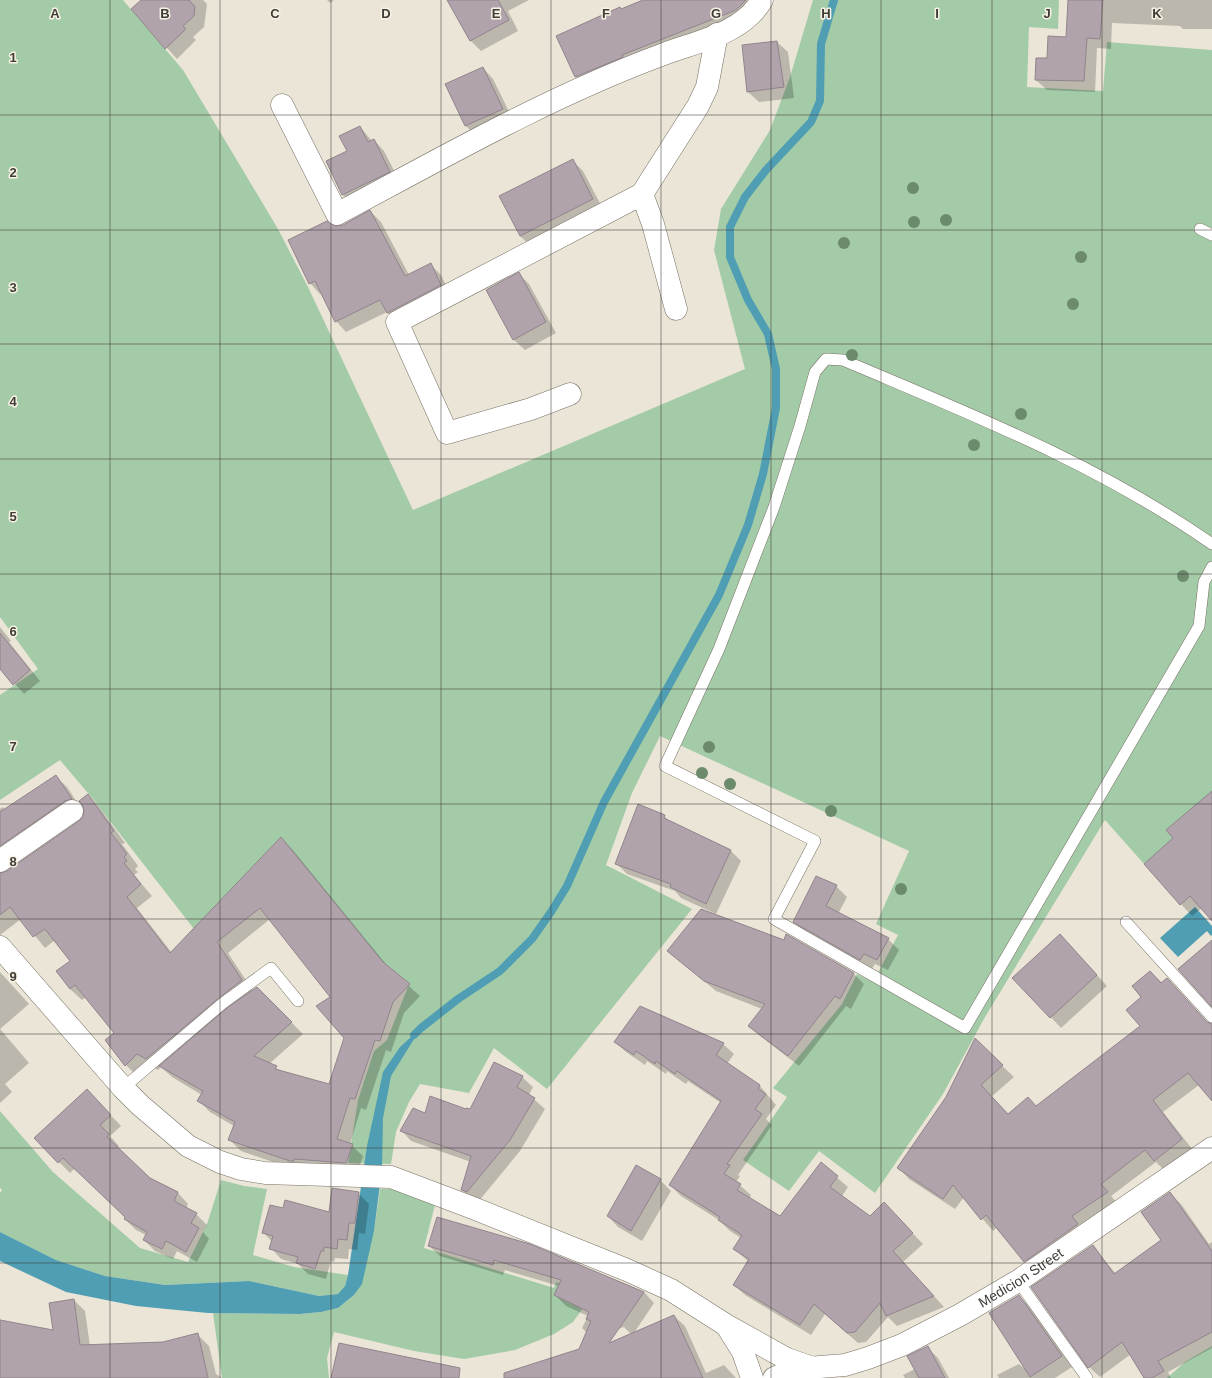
<svg xmlns="http://www.w3.org/2000/svg" width="1212" height="1378" font-family="Arial,sans-serif">
<style>
.green{fill:#a4cba7}
.water{fill:#4f9eb3}
.shadow{fill:#0003;fill-rule:evenodd}
.lines{fill:none;stroke-linecap:round;stroke-linejoin:round}
.stream{stroke:#4f9eb3;stroke-width:8}
.building{fill:#b0a3ab;stroke:#91848c}
.service-casing{stroke:#767165;stroke-width:12}
.minor-casing{stroke:#767165;stroke-width:23}
.tertiary-casing{stroke:#767165;stroke-width:23}
.service{stroke:#fff;stroke-width:11}
.minor{stroke:#fff;stroke-width:22}
.tertiary{stroke:#fff;stroke-width:22}
.tree{fill:#6c8a6c}
.grid{fill:none;stroke:#3f3d37;stroke-width:1;stroke-opacity:0.55}
.labels{text-anchor:middle;stroke-width:3;stroke-linejoin:round;paint-order:stroke}
.street-label{font-size:14px;fill:#3f3d37;stroke:#f8f2e4}
.grid-label{font-size:13px;text-anchor:middle;font-weight:bold;fill:#3f3d37;stroke:#f8f2e4;stroke-width:3;stroke-linejoin:round;paint-order:stroke}
</style>
<rect width="100%" height="100%" fill="#ebe5d7"/>
<g class="green">
<polygon points="0,0 123,0 183,70 278,229 308,287 413,510 745,369 714,250 721,209 770,130 790,77 813,0 1059,0 1058,29 1029,27 1027,87 1103,91 1107,42 1212,50 1212,791 1167,830 1179,845 1154,856 1144,864 1105,820 985,1017 943,1094 875,1193 819,1151 789,1191 743,1160 787,1097 773,1088 842,1004 857,974 873,982 898,935 876,924 909,851 660,736 632,793 606,865 692,909 547,1089 494,1048 469,1093 420,1084 409,1102 396,1132 391,1164 348,1163 358,1100 374,1051 387,1040 409,984 383,962 281,837 194,929 92,798 60,760 0,800 0,695 38,669 0,617"/>
<polygon points="0,1111 53,1172 140,1248 188,1262 207,1224 221,1180 244,1186 267,1189 253,1255 294,1267 348,1275 345,1286 338,1294 319,1296 249,1281 165,1285 105,1276 56,1260 0,1232 0,1193 2,1190 0,1188"/>
<polygon points="380,1189 391,1189 437,1197 424,1248 554,1288 556,1282 591,1297 573,1322 554,1334 515,1350 464,1359 414,1351 334,1332 327,1358 329,1378 222,1378 213,1313 300,1314 321,1312 338,1308 354,1295 374,1231"/>
<polygon points="1212,1346 1212,1378 1167,1378 1185,1362"/>
</g>
<g class="water">
<polygon points="1195,907 1212,926 1212,935 1211,936 1207,931 1178,957 1160,938"/>
<polygon points="421,1028 391,1076 383,1118 382,1169 374,1231 362,1284 354,1295 338,1308 321,1312 300,1314 208,1313 136,1306 66,1292 0,1261 0,1232 56,1260 105,1276 165,1285 249,1281 319,1296 338,1294 345,1286 348,1275 367,1146 383,1072 400,1047"/>
</g>
<g class="shadow">
<polygon points="143,0 203,0 207,4 204,27 193,37 196,40 177,59 132,9"/>
<polygon points="327,0 334,0 330,3"/>
<polygon points="458,0 529,0 508,11 518,31 481,51 471,41"/>
<polygon points="645,0 753,0 757,10 586,87 576,77 622,10"/>
<polygon points="1069,0 1212,0 1212,29 1183,29 1180,26 1112,23 1111,49 1097,48 1095,92 1047,90 1036,80 1048,60 1067,38"/>
<polygon points="777,42 788,52 794,98 759,102 748,92 743,46"/>
<polygon points="483,68 493,79 513,120 476,136 466,126 446,85"/>
<polygon points="360,127 372,141 374,140 384,151 400,182 354,205 343,195 328,161 348,151"/>
<polygon points="572,160 583,171 603,209 531,246 520,236"/>
<polygon points="370,211 381,222 409,275 431,265 441,275 451,296 398,323 387,312 346,332 336,321 322,293 320,294 310,283 336,227 343,226"/>
<polygon points="519,274 529,284 556,333 525,350 514,340 487,290"/>
<polygon points="0,627 11,641 9,642 40,681 24,694 0,667"/>
<polygon points="55,776 67,787 82,810 0,867 0,809 3,807 5,810"/>
<polygon points="1212,792 1212,919 1202,908 1192,916 1145,865 1175,838"/>
<path d="M 88,795 L 99,807 L 125,843 L 122,844 L 138,866 L 135,869 L 138,872 L 134,875 L 152,896 L 137,908 L 172,953 L 281,838 L 292,849 L 390,969 L 420,996 L 404,1013 L 391,1052 L 386,1050 L 366,1110 L 361,1108 L 350,1144 L 363,1156 L 357,1174 L 302,1172 L 241,1151 L 230,1140 L 234,1126 L 210,1112 L 198,1100 L 202,1095 L 172,1077 L 161,1067 L 158,1070 L 149,1065 L 137,1076 L 126,1065 L 115,1033 L 86,997 L 82,1000 L 70,989 L 71,961 L 55,940 L 45,948 L 21,919 L 0,935 L 0,874 L 8,872 L 80,822 L 84,817 ZM 270,919 L 331,997 L 345,1038 L 329,1085 L 281,1071 L 269,1064 L 303,1034 L 257,988 L 253,991 L 228,953 Z"/>
<polygon points="664,816 672,824 731,851 741,861 716,914 681,898 675,891 627,874 616,863"/>
<polygon points="817,877 836,886 847,897 838,914 888,939 899,950 888,970 875,964 871,970 805,932 794,922"/>
<polygon points="1060,935 1107,986 1061,1028 1014,978"/>
<polygon points="668,951 853,973 864,984 851,1009 846,1006 799,1066 760,1036 749,1026 762,1009 716,991"/>
<polygon points="0,972 29,1004 0,1029 29,1063 5,1084 12,1092 0,1103"/>
<polygon points="1150,972 1208,1023 1212,1024 1212,1099 1199,1085 1163,1112 1193,1150 1166,1172 1156,1162 1111,1196 1118,1204 1036,1273 997,1227 993,1231 964,1197 955,1209 909,1179 898,1167 947,1098 975,1040 1014,1077 991,1097 1009,1115 1037,1107 1142,1026 1142,997"/>
<polygon points="615,1042 723,1044 734,1054 727,1064 760,1086 776,1105 766,1119 772,1125 738,1175 740,1176 736,1182 751,1195 749,1199 780,1218 821,1164 848,1187 842,1196 870,1217 894,1214 923,1244 903,1262 944,1307 897,1326 888,1317 866,1342 858,1343 825,1314 811,1335 745,1295 734,1285 749,1262 734,1249 741,1238 730,1231 719,1220 681,1196 670,1185 721,1103 688,1081 686,1084 667,1071 666,1074 647,1061 645,1065 626,1052"/>
<polygon points="522,1077 533,1087 529,1095 545,1109 520,1151 478,1202 473,1201 462,1190 471,1162 411,1141 401,1130 425,1114 471,1110"/>
<polygon points="97,1101 121,1126 110,1136 119,1146 117,1148 150,1179 178,1193 188,1204 186,1209 196,1214 207,1225 203,1232 209,1239 197,1262 177,1251 173,1259 155,1251 144,1240 146,1235 136,1230 125,1219 126,1217 75,1168 70,1173 35,1138"/>
<polygon points="660,1180 671,1191 642,1241 618,1227 608,1216"/>
<polygon points="358,1193 369,1204 365,1234 359,1233 357,1250 349,1249 348,1259 335,1258 334,1262 331,1261 326,1279 308,1274 298,1264 281,1259 271,1248 272,1242 264,1233 283,1209 330,1213"/>
<polygon points="1170,1193 1181,1204 1209,1244 1212,1242 1212,1348 1168,1372 1171,1378 1145,1378 1131,1354 1100,1377 1089,1367 1093,1246 1116,1274 1162,1240"/>
<polygon points="529,1245 644,1292 654,1303 634,1333 674,1316 685,1326 706,1373 724,1365 736,1378 644,1378 631,1334 624,1327 601,1335 615,1378 518,1378 579,1350 587,1333 582,1328 588,1316 566,1306 555,1295 559,1286 505,1270 503,1275 440,1256 429,1246"/>
<polygon points="1019,1296 1030,1307 1072,1367 1055,1378 999,1378 997,1375 1019,1364 1026,1370"/>
<polygon points="74,1300 85,1311 90,1346 163,1342 198,1335 209,1346 216,1374 222,1378 0,1378 0,1318 1,1322 54,1332"/>
<polygon points="927,1347 938,1358 949,1378 905,1378 903,1375 915,1369"/>
</g>
<g class="lines">
<polyline class="stream" points="414,1035 421,1028 458,999 500,971 532,939 551,912 567,886 604,802 719,595 748,525 763,474 776,408 776,369 768,334 748,300 730,257 730,227 745,197 766,170 811,122 820,101 821,44 834,0"/>
</g>
<g class="building">
<polygon points="141,0 189,0 195,7 194,16 183,26 186,29 165,49 131,9"/>
<polygon points="447,0 498,0 509,20 470,41"/>
<polygon points="643,0 746,0 736,10 622,55 623,57 575,77 556,36 620,7 621,9"/>
<polygon points="1068,0 1103,0 1100,39 1087,38 1084,81 1035,80 1036,58 1047,58 1048,36 1066,37"/>
<polygon points="777,41 784,87 747,92 742,45"/>
<polygon points="483,67 503,109 465,126 445,84"/>
<polygon points="360,126 368,142 374,139 390,172 342,195 326,161 347,151 339,136"/>
<polygon points="573,159 593,199 520,236 499,196"/>
<polygon points="370,210 405,276 431,263 441,285 387,313 380,300 335,322 315,281 309,284 288,240 327,221 336,226 343,225"/>
<polygon points="519,272 546,322 513,340 486,290"/>
<polygon points="0,633 30,670 13,685 0,669"/>
<polygon points="56,775 72,799 65,801 0,846 0,812"/>
<polygon points="1212,791 1212,921 1190,896 1180,905 1144,864 1173,838 1166,830"/>
<polygon points="88,794 114,831 111,833 127,854 124,857 127,861 124,863 141,884 127,897 170,953 281,837 383,962 410,984 393,1002 380,1041 375,1040 355,1099 350,1098 337,1139 353,1144 346,1163 294,1159 294,1161 290,1161 228,1140 235,1122 197,1101 203,1091 159,1066 227,1008 257,987 292,1022 254,1056 277,1066 275,1069 329,1084 344,1038 316,1006 330,997 260,908 217,942 242,980 219,998 146,1059 137,1054 125,1066 105,1040 114,1033 75,985 70,989 56,971 70,961 45,929 33,937 10,907 0,915 0,873 7,871 79,821 83,817 84,810 82,804 79,801"/>
<polygon points="638,804 665,815 664,818 731,850 706,904 670,887 671,884 615,864"/>
<polygon points="816,876 837,885 826,906 889,938 877,960 864,954 860,960 793,922"/>
<polygon points="701,909 784,940 786,934 854,973 840,999 835,996 788,1056 748,1026 765,1004 704,981 667,951"/>
<polygon points="1060,934 1097,975 1050,1018 1012,978"/>
<polygon points="1212,940 1212,1007 1178,969"/>
<polygon points="1150,971 1161,983 1167,978 1207,1022 1212,1024 1212,1101 1188,1073 1153,1100 1182,1139 1154,1161 1145,1150 1101,1184 1108,1192 1072,1216 1078,1224 1024,1262 986,1215 981,1220 953,1185 943,1199 897,1168 946,1097 975,1038 1003,1065 981,1085 1008,1114 1028,1097 1036,1106 1140,1026 1126,1010 1141,997 1132,986"/>
<polygon points="640,1006 724,1043 716,1055 760,1085 758,1089 766,1094 755,1109 762,1114 727,1164 730,1165 724,1174 741,1184 737,1190 780,1216 821,1162 838,1176 830,1187 870,1216 884,1202 913,1233 893,1251 934,1296 886,1316 880,1303 855,1332 847,1333 814,1304 800,1325 733,1285 749,1259 733,1249 742,1235 718,1220 720,1217 669,1185 721,1101 677,1071 675,1074 656,1061 655,1064 636,1051 634,1055 614,1042"/>
<polygon points="494,1062 523,1076 517,1087 535,1098 510,1140 467,1192 461,1190 471,1156 400,1131 413,1108 425,1113 430,1096 466,1109 466,1108 470,1109"/>
<polygon points="87,1089 111,1115 100,1125 109,1134 107,1137 150,1178 178,1192 174,1201 197,1213 191,1223 199,1228 186,1252 166,1241 162,1249 143,1240 147,1232 124,1219 125,1217 63,1158 58,1163 34,1138"/>
<polygon points="636,1165 661,1179 631,1231 607,1216"/>
<polygon points="332,1188 359,1192 355,1223 349,1223 347,1240 338,1239 337,1249 324,1247 324,1251 321,1251 315,1269 296,1263 298,1257 269,1249 273,1236 262,1233 270,1205 283,1208 285,1200 329,1212"/>
<polygon points="1170,1192 1212,1251 1212,1332 1158,1361 1164,1371 1152,1378 1144,1378 1122,1342 1088,1368 1031,1287 1093,1245 1114,1274 1161,1240 1141,1212"/>
<polygon points="437,1217 530,1244 644,1292 609,1343 674,1315 703,1378 504,1378 504,1373 579,1349 591,1321 586,1319 589,1312 554,1295 561,1280 494,1260 493,1265 428,1246"/>
<polygon points="1019,1295 1062,1356 1030,1377 989,1313"/>
<polygon points="74,1299 80,1345 163,1342 198,1333 208,1378 0,1378 0,1320 53,1330 49,1303"/>
<polygon points="339,1343 460,1368 459,1378 331,1378"/>
<polygon points="928,1346 945,1378 919,1378 907,1356"/>
</g>
<g class="lines">
<g class="service-casing">
<g id="service">
<polyline points="1200,229 1212,235"/>
<path d="M 1212,544 C 1096,463 972,415 843,360 L 826,359 L 815,372 L 800,426 L 774,507 L 719,649 L 665,766 L 815,841 L 774,919 L 965,1028 L 1199,626 L 1204,582 L 1212,567"/>
<polyline points="1126,922 1212,1017"/>
<polyline points="123,1088 223,1003 271,968 298,1001"/>
<polyline points="1018,1281 1087,1378"/>
</g>
</g>
<g class="minor-casing">
<g id="minor">
<path d="M 282,105 L 337,214 C 444,157 550,96 664,54 C 698,41 742,34 762,0"/>
<polyline points="642,194 653,224 676,309"/>
<polyline points="570,394 531,409 447,433 397,322 642,194 698,106 707,87 717,34"/>
<polyline points="0,861 72,811"/>
</g>
</g>
<g class="tertiary-casing">
<g id="tertiary">
<polyline points="0,947 123,1088 140,1105 188,1146 220,1162 241,1169 265,1173 391,1177 473,1208 627,1270 671,1290 726,1325 787,1359 810,1367"/>
<polyline points="728,1328 743,1352 752,1378"/>
<path id="s1" d="M 774,1378 L 795,1369 L 845,1365 L 868,1358 L 902,1345 L 960,1315 L 1018,1281 L 1212,1148"/>
</g>
</g>
<use href="#service" class="service"/>
<use href="#minor" class="minor"/>
<use href="#tertiary" class="tertiary"/>
</g>
<g class="tree">
<circle cx="913" cy="188" r="6"/>
<circle cx="946" cy="220" r="6"/>
<circle cx="914" cy="222" r="6"/>
<circle cx="844" cy="243" r="6"/>
<circle cx="1081" cy="257" r="6"/>
<circle cx="1073" cy="304" r="6"/>
<circle cx="852" cy="355" r="6"/>
<circle cx="1021" cy="414" r="6"/>
<circle cx="974" cy="445" r="6"/>
<circle cx="1183" cy="576" r="6"/>
<circle cx="709" cy="747" r="6"/>
<circle cx="702" cy="773" r="6"/>
<circle cx="730" cy="784" r="6"/>
<circle cx="831" cy="811" r="6"/>
<circle cx="901" cy="889" r="6"/>
</g>
<path class="grid" d="M 110,0 L 110,1378M 220,0 L 220,1378M 331,0 L 331,1378M 441,0 L 441,1378M 551,0 L 551,1378M 661,0 L 661,1378M 771,0 L 771,1378M 881,0 L 881,1378M 992,0 L 992,1378M 1102,0 L 1102,1378M 0,115 L 1212,115M 0,230 L 1212,230M 0,344 L 1212,344M 0,459 L 1212,459M 0,574 L 1212,574M 0,689 L 1212,689M 0,804 L 1212,804M 0,919 L 1212,919M 0,1034 L 1212,1034M 0,1148 L 1212,1148M 0,1263 L 1212,1263"/>
<g class="labels">
<g class="street-label">
<text dy="5" stroke="none"><textPath href="#s1" startOffset="270">Medicion Street</textPath></text>
</g>
</g>
<g class="grid-label">
<text x="55" y="18">A</text>
<text x="165" y="18">B</text>
<text x="275" y="18">C</text>
<text x="386" y="18">D</text>
<text x="496" y="18">E</text>
<text x="606" y="18">F</text>
<text x="716" y="18">G</text>
<text x="826" y="18">H</text>
<text x="937" y="18">I</text>
<text x="1047" y="18">J</text>
<text x="1157" y="18">K</text>
<text x="13" y="62">1</text>
<text x="13" y="177">2</text>
<text x="13" y="292">3</text>
<text x="13" y="406">4</text>
<text x="13" y="521">5</text>
<text x="13" y="636">6</text>
<text x="13" y="751">7</text>
<text x="13" y="866">8</text>
<text x="13" y="981">9</text>
</g>
</svg>
